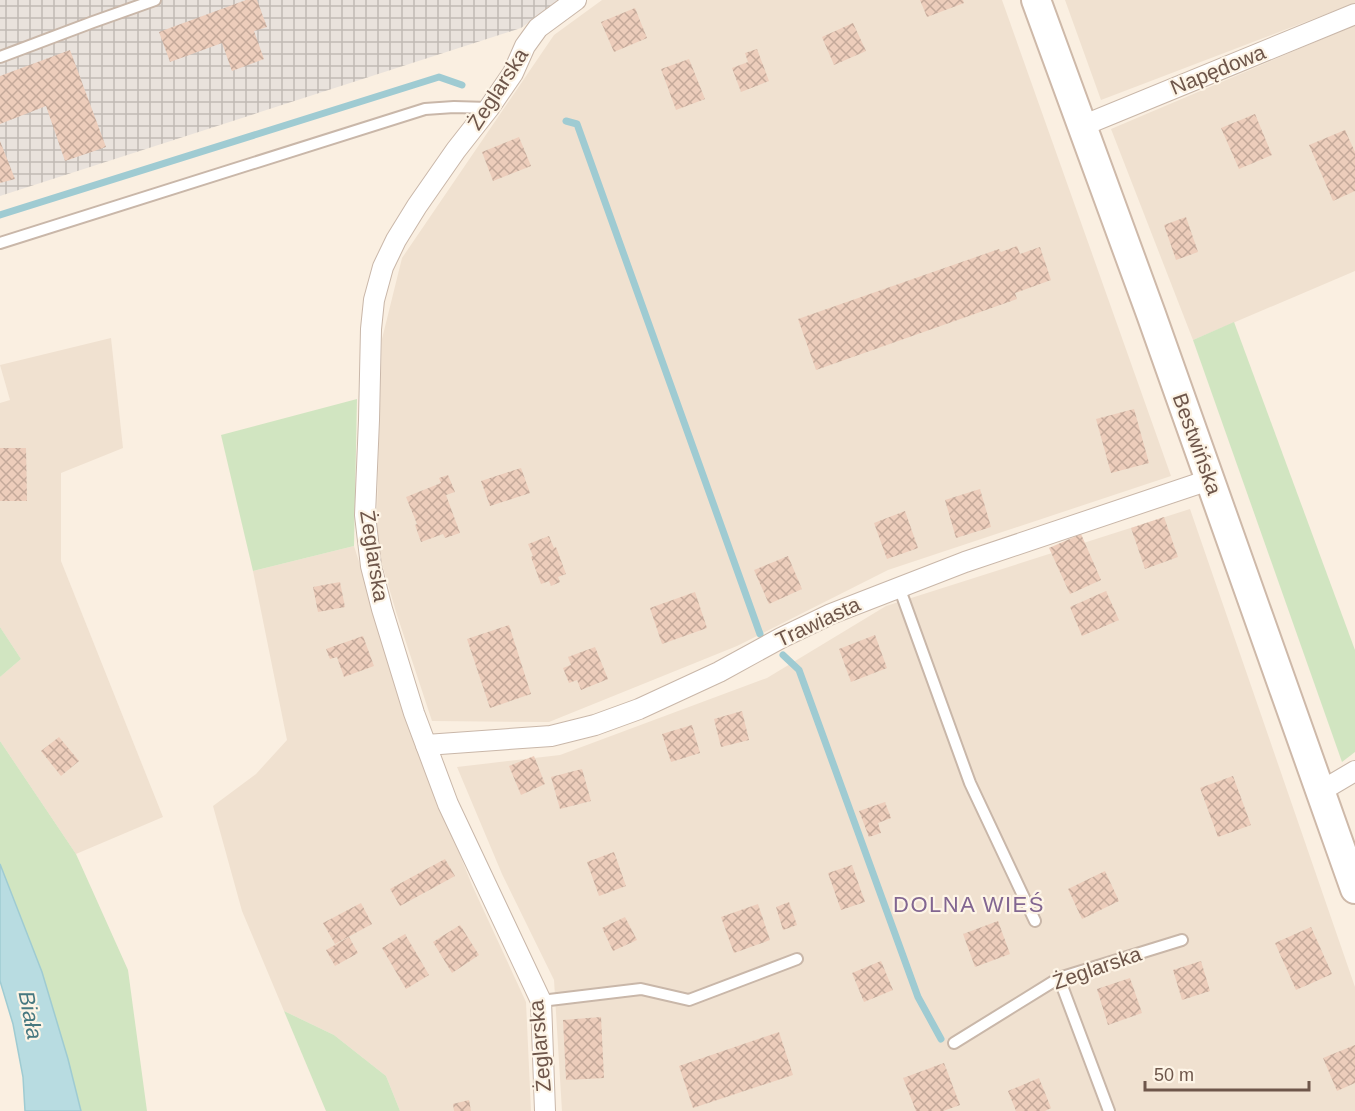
<svg xmlns="http://www.w3.org/2000/svg" width="1355" height="1111" font-family="Helvetica,sans-serif">
<style>
.residential{fill:#f0e1d0}
.industrial{fill:url(#industrial-grid)}
.grass{fill:#d1e5c1}
.water{fill:#b8dce1;stroke:#9fcbd2;stroke-width:1.5}
.lines{fill:none;stroke-linecap:round;stroke-linejoin:round}
.stream{stroke:#9fcbd2;stroke-width:7}
.building{fill:url(#building-cross-hatch)}
.lane-casing{stroke:#c9b7a9;stroke-width:14}
.street-casing{stroke:#c9b7a9;stroke-width:22}
.secondary-casing{stroke:#ceb9a9;stroke-width:32}
.lane{stroke:#fff;stroke-width:10}
.street{stroke:#fff;stroke-width:20}
.secondary{stroke:#fff;stroke-width:28}
.labels{text-anchor:middle;stroke-width:4.5;stroke-linejoin:round;paint-order:stroke}
.street-label{font-size:21px;fill:#6e564a;stroke:#fdf4e6}
.neighbourhood-label{font-size:22px;letter-spacing:1.5px;fill:#826691;stroke:#fdf4e6}
.water-label{font-size:22px;font-style:italic;fill:#477880;stroke:#fdf4e6}
</style>
<defs>
<pattern id="industrial-grid" width="8" height="8" patternUnits="userSpaceOnUse" patternTransform="scale(1.5)"><rect width="8" height="8" fill="#e9e2dc"/><path d="M0 4h8M4 0v8" fill="none" stroke="#c1bab4"/></pattern>
<pattern id="building-cross-hatch" width="8" height="8" patternUnits="userSpaceOnUse" patternTransform="scale(1.5)"><rect width="8" height="8" fill="#edcdbb"/><path d="M0 0l8 8M0 8l8-8" fill="none" stroke="#c4a99a"/></pattern>
</defs>
<rect width="100%" height="100%" fill="#faefe1"/>
<g class="residential">
<polygon points="602,0 1002,0 1171,476 888,570 737,646 549,722 432,721 396,612 376,543 382,339 402,258 554,35"/>
<polygon points="1065,0 1355,0 1355,3 1101,100"/>
<polygon points="1355,25 1355,271 1193,340 1111,129"/>
<polygon points="111,338 123,448 61,473 61,561 163,817 76,854 0,741 0,677 21,659 0,627 0,403 10,400 0,365"/>
<polygon points="1190,509 1355,987 1355,1111 562,1111 554,980 502,874 457,767 560,755 767,678 886,606"/>
<polygon points="354,546 420,755 472,885 526,1002 531,1111 400,1111 386,1076 334,1035 284,1011 242,911 213,806 256,774 287,740 253,571"/>
</g>
<polygon class="industrial" points="0,0 559,0 521,28 0,196"/>
<g class="grass">
<polygon points="1234,322 1355,650 1355,752 1342,762 1193,340"/>
<polygon points="357,399 354,546 253,571 221,435"/>
<polygon points="0,627 21,659 0,677"/>
<polygon points="0,741 76,854 128,970 147,1111 81,1111 68,1059 42,972 0,864"/>
<polygon points="284,1011 334,1035 386,1076 400,1111 326,1111"/>
</g>
<polygon class="water" points="0,864 42,972 68,1059 81,1111 25,1111 23,1077 13,1024 0,981"/>
<g class="lines">
<g class="stream">
<polyline points="566,121 577,124 760,634"/>
<polyline points="0,215 439,77 462,85"/>
<polyline points="783,655 799,670 918,997 941,1039"/>
</g>
</g>
<g class="building">
<polygon points="246,0 257,0 267,27 254,31 264,59 232,71 222,43 170,62 159,32"/>
<polygon points="920,0 963,0 964,3 927,17"/>
<polygon points="635,8 647,38 614,52 601,22"/>
<polygon points="853,23 866,51 834,65 822,37"/>
<polygon points="757,49 769,81 741,92 732,68 748,62 745,53"/>
<polygon points="70,50 106,147 65,161 46,106 0,124 0,76"/>
<polygon points="689,59 705,99 676,110 661,69"/>
<polygon points="1255,114 1272,155 1239,169 1221,128"/>
<polygon points="1345,130 1355,152 1355,191 1333,201 1309,145"/>
<polygon points="519,137 531,166 493,181 482,152"/>
<polygon points="0,141 15,179 0,183"/>
<polygon points="1186,217 1198,252 1176,260 1164,225"/>
<polygon points="1017,246 1020,254 1040,247 1051,280 1015,293 1017,299 816,370 798,319 999,249 1001,252"/>
<polygon points="1134,409 1149,463 1111,473 1096,419"/>
<polygon points="0,448 26,448 27,501 0,501"/>
<polygon points="521,468 530,493 490,506 481,481"/>
<polygon points="448,475 455,492 446,495 460,533 445,538 443,534 421,542 415,525 417,524 406,497 441,483 439,478"/>
<polygon points="980,489 991,527 956,538 945,500"/>
<polygon points="905,511 918,548 887,559 874,523"/>
<polygon points="1164,517 1178,557 1145,569 1131,528"/>
<polygon points="1081,534 1101,580 1070,594 1049,548"/>
<polygon points="549,536 554,548 556,547 566,574 558,577 560,582 551,586 549,581 541,584 531,557 533,556 528,544"/>
<polygon points="788,556 802,589 769,604 754,570"/>
<polygon points="340,582 345,607 318,612 313,587"/>
<polygon points="1106,591 1119,620 1082,636 1070,607"/>
<polygon points="695,592 707,628 662,644 650,608"/>
<polygon points="509,625 531,694 490,708 467,639"/>
<polygon points="875,635 887,668 851,682 839,649"/>
<polygon points="363,636 374,666 344,677 337,657 330,659 326,649"/>
<polygon points="595,647 608,679 581,690 577,680 569,683 563,668 571,665 568,657"/>
<polygon points="742,711 749,740 721,747 714,719"/>
<polygon points="692,725 700,753 671,762 662,734"/>
<polygon points="59,737 79,761 61,776 41,751"/>
<polygon points="534,756 545,784 521,795 509,766"/>
<polygon points="582,769 591,801 560,809 551,777"/>
<polygon points="1233,776 1251,825 1218,837 1200,788"/>
<polygon points="885,802 891,818 878,823 881,833 869,837 859,811"/>
<polygon points="614,852 626,886 599,896 587,862"/>
<polygon points="445,859 455,876 400,906 390,889"/>
<polygon points="852,865 865,902 841,910 828,873"/>
<polygon points="1105,871 1119,901 1082,919 1068,889"/>
<polygon points="789,902 797,925 783,930 776,907"/>
<polygon points="361,903 372,924 335,944 323,923"/>
<polygon points="758,904 770,940 734,953 721,917"/>
<polygon points="625,917 637,940 613,951 602,928"/>
<polygon points="998,921 1010,954 975,967 963,934"/>
<polygon points="460,925 479,955 452,973 433,942"/>
<polygon points="1311,927 1332,974 1296,990 1275,943"/>
<polygon points="405,934 429,975 406,989 382,948"/>
<polygon points="349,937 358,953 335,966 326,950"/>
<polygon points="881,961 893,990 864,1002 852,973"/>
<polygon points="1201,961 1210,991 1182,1000 1173,970"/>
<polygon points="1130,978 1142,1013 1108,1025 1097,989"/>
<polygon points="601,1017 604,1078 566,1080 563,1020"/>
<polygon points="779,1032 793,1075 693,1108 679,1066"/>
<polygon points="1355,1045 1355,1083 1337,1091 1323,1058"/>
<polygon points="944,1063 960,1105 943,1111 916,1111 903,1078"/>
<polygon points="1039,1078 1051,1108 1045,1111 1016,1111 1008,1091"/>
<polygon points="469,1100 471,1111 454,1111 453,1104"/>
</g>
<g class="lines">
<g class="lane-casing">
<g id="lane">
<polyline points="0,57 93,22 155,0"/>
<polyline points="0,243 425,109 454,107 489,108"/>
<polyline points="899,587 970,783 1035,921"/>
<polyline points="1059,978 1109,1111"/>
<polyline points="541,1001 641,989 689,1000 797,959"/>
<polyline points="954,1043 1059,978 1182,940"/>
</g>
</g>
<g class="street-casing">
<g id="street">
<polyline points="1082,126 1355,14"/>
<polyline points="426,745 551,736 595,725 639,709 719,672 781,638 831,614 965,562 1209,480"/>
<polyline points="1319,789 1333,784 1355,771"/>
<polyline points="545,1111 541,1001 448,804 414,713 382,609 371,566 365,515 369,420 371,329 374,300 383,267 396,240 417,206 456,150 489,108 513,73 525,46 538,28 576,0"/>
</g>
</g>
<g class="secondary-casing">
<polyline id="secondary" points="1036,0 1151,314 1355,889"/>
</g>
<use href="#lane" class="lane"/>
<use href="#street" class="street"/>
<use href="#secondary" class="secondary"/>
</g>
<g class="labels">
<g class="street-label">
<text transform="translate(1218 70) rotate(-22)" y="7">Napędowa</text>
<text transform="translate(498 89) rotate(-57)" y="7">Żeglarska</text>
<text transform="translate(1197 444) rotate(70)" y="7">Bestwińska</text>
<text transform="translate(374 556) rotate(81)" y="7">Żeglarska</text>
<text transform="translate(818 622) rotate(-25)" y="7">Trawiasta</text>
<text transform="translate(1097 968) rotate(-19)" y="7">Żeglarska</text>
<text transform="translate(540 1046) rotate(-95)" y="7">Żeglarska</text>
</g>
<g class="neighbourhood-label">
<text x="969" y="912">DOLNA WIEŚ</text>
</g>
<g class="water-label">
<text transform="translate(31 1015) rotate(79)" y="8">Biała</text>
</g>
</g>
<path d="M1145 1081v9h164v-9" fill="none" stroke="#6e564a" stroke-width="3"/>
<text x="1154" y="1081" font-size="18" fill="#6e564a" stroke="#fdf4e6" stroke-width="4.5" paint-order="stroke">50 m</text>
</svg>
